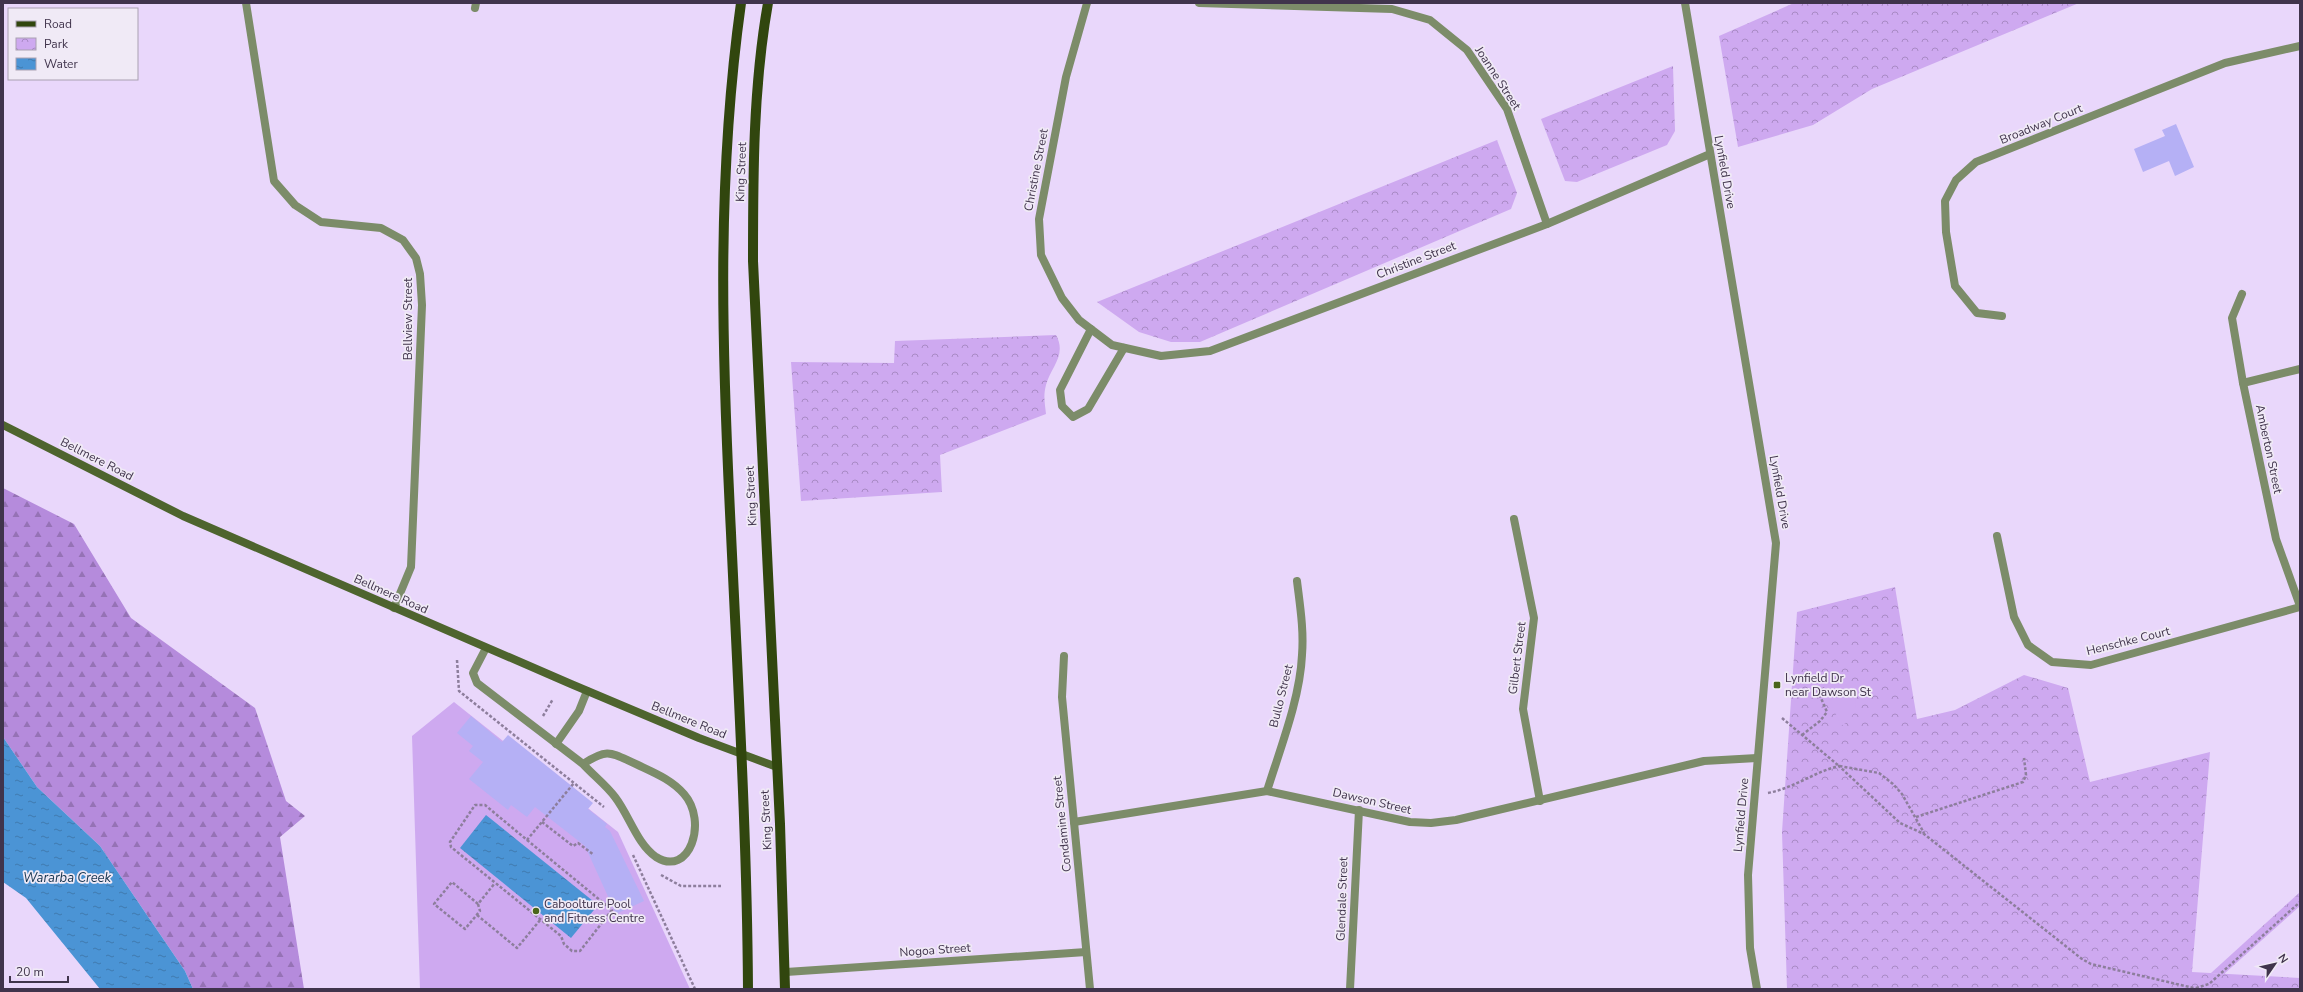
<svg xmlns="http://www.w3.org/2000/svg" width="2303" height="992" font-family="'Nunito Sans',sans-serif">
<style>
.grass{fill:url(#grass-tufts)}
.forest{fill:url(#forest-firs)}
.park{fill:url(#park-crowns)}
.pitch{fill:#cea9f0}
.water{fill:url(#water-ripples)}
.building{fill:#b5b0f5}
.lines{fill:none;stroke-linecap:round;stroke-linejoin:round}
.path{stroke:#8d7e9c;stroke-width:2.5;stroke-dasharray:3 2;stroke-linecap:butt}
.service{stroke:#7c8c69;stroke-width:8}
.minor{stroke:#7c8c69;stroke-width:8}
.tertiary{stroke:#7c8c69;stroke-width:8}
.secondary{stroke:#4e642e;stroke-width:8}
.primary{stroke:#31460e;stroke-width:10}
.poi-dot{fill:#4a6619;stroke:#f0eaf6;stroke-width:1.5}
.labels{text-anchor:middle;stroke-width:3.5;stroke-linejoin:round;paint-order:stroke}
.street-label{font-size:12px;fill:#40344c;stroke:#f0eaf6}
.poi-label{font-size:12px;fill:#40344c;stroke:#f0eaf6;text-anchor:start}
.water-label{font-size:13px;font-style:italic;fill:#15344f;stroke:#f0eaf6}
</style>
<defs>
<pattern id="grass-tufts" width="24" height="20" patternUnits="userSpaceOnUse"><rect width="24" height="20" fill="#cea9f0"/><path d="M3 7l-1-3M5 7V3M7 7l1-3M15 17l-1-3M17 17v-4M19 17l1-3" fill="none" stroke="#a98ac5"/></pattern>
<pattern id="forest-firs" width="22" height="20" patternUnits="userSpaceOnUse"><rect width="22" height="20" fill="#b58bdc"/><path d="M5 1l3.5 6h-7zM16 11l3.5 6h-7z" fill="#9572b5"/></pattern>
<pattern id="park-crowns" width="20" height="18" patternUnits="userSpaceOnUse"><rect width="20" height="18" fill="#cea9f0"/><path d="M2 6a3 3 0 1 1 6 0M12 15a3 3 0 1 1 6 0" fill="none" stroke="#a98ac5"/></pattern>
<pattern id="water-ripples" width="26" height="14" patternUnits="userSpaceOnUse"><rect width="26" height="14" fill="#4b94d5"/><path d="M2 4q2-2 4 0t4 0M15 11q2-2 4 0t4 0" fill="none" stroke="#407aaf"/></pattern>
</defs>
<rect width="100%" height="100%" fill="#e9d7fb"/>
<polygon class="grass" points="2299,893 2300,906 2224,974 2211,973"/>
<polygon class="forest" points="3,488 74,524 131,618 255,708 286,801 305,816 280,837 304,989 193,989 185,971 100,846 37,787 3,737"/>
<g class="park">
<polygon points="1794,3 2079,3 1872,89 1813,125 1738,147 1719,36"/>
<polygon points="1673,66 1675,131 1667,145 1577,182 1565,181 1541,119"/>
<polygon points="1497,140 1517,193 1511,209 1200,342 1171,342 1139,332 1097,302"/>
<path d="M 1056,335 C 1067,355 1051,367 1046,385 C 1043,396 1045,404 1046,414 L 940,455 L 942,492 L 801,501 L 791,362 L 894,363 L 895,341 Z"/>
<polygon points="1895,587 1917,719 1955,710 2024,675 2068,688 2090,782 2210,752 2192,972 2300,978 2300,989 1787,989 1782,832 1797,612"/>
</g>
<g class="pitch">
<path d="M 1836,679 C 1860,686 1863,714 1841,726 L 1822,682 Z"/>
<polygon points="454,702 618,832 690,989 420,989 412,736"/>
</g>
<g class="water">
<polygon points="3,737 37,787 100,846 185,971 193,989 100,989 26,898 3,882"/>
<polygon points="486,815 598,905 571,938 460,848"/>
</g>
<g class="building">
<polygon points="2176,124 2194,167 2175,176 2169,161 2143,172 2134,149 2165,136 2162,130"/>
<polygon points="471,716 502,742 508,735 593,803 588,809 607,824 605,827 610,831 644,901 616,914 585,846 535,807 527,817 511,805 508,810 469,779 483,762 469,751 473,746 457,733"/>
</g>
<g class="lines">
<g class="path">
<polyline points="457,660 459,691 604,807"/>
<polyline points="543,716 553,699"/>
<polyline points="1782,718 1839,766 1879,773 1893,784 1902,794 1924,833"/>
<polyline points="1802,735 1820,721 1827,712 1817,689"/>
<path d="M 1768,793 C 1794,788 1814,772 1839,766 L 1900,823 L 1924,834 L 2082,959 L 2091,964 L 2198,989"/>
<polyline points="1916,817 2023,782 2026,775 2024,758"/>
<polyline points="542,822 573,846 578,843 594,855"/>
<polyline points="527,840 612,910 580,951 572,951 564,944 561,936 451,847 450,842 475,805 485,805 527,840 574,783"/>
<polyline points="633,855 695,989"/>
<polyline points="661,875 681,886 721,886"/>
<polyline points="478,904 480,911 465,929 434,904 452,882 478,904 495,883"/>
<polyline points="477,915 517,948 541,919"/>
<polyline points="2196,988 2209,984 2300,902"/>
</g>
<g class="service">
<path d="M 486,648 L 473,673 L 477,683 L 583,764 C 609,747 611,753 638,765 C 655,773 672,780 684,794 C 708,821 690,878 656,857 C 637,844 629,815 615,797 C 606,785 593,775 583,764"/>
<polyline points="556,744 579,711 587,691"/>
</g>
<g class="minor">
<polyline points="246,3 274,181 295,205 321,222 381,228 403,240 416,258 420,274 422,305 411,567 394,608"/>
<polyline points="1087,3 1066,77 1039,219 1041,255 1062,298 1079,320 1112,345 1161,356 1210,351 1547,224 1710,154"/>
<polyline points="1199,3 1392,9 1430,20 1467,50 1507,109 1547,224"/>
<polyline points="475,8 476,3"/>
<polyline points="2242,294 2232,318 2243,383 2276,539 2300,606"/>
<polyline points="2002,316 1977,313 1955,286 1946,232 1945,201 1956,180 1976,162 2225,63 2300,46"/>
<polyline points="1091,329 1060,390 1062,406 1073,417 1088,409 1124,348"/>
<polyline points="2243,383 2300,369"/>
<polyline points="1514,519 1534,618 1523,709 1540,801"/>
<polyline points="1997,536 2014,617 2028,645 2052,662 2091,665 2300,607"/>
<polyline points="1064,656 1062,697 1090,989"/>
<path d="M 1267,791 C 1280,749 1300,699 1302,655 C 1304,630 1300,606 1297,581"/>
<polyline points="1074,822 1267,791 1410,822 1431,823 1456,820 1704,761 1757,758"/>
<polyline points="786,972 1086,952"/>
<polyline points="1350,989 1359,810"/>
</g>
<polyline class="tertiary" points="1685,3 1776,543 1748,875 1750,948 1757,989"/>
<polyline class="secondary" points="3,425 183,516 571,684 699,738 777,767"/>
<g class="primary">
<path d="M 741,3 C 716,182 722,353 731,533 C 738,685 747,837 748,989"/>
<path d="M 768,3 C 753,88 753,175 753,261 L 780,824 L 785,989"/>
</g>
</g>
<g class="poi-dot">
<rect x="1773" y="681" width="8" height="8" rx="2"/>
<circle cx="536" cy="911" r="4"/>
</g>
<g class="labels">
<g class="street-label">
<text transform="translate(1498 78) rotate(57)" y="4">Joanne Street</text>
<text transform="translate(2041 124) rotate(-22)" y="4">Broadway Court</text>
<text transform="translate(1036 170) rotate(-79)" y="4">Christine Street</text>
<text transform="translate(741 172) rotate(-88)" y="4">King Street</text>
<text transform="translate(1725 172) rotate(80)" y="4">Lynfield Drive</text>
<text transform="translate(1416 260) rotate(-21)" y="4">Christine Street</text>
<text transform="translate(408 319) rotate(-90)" y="4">Bellview Street</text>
<text transform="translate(2269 449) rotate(78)" y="4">Amberton Street</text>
<text transform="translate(97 459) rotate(27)" y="4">Bellmere Road</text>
<text transform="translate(1780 492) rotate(80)" y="4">Lynfield Drive</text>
<text transform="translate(751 496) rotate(-93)" y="4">King Street</text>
<text transform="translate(391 594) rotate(24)" y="4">Bellmere Road</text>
<text transform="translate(2128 641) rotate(-14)" y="4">Henschke Court</text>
<text transform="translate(1517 658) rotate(-83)" y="4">Gilbert Street</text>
<text transform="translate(1281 696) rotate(-76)" y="4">Bullo Street</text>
<text transform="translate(689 720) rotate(22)" y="4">Bellmere Road</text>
<text transform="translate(1372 801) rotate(13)" y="4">Dawson Street</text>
<text transform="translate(1741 815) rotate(-85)" y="4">Lynfield Drive</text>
<text transform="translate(766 820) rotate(-93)" y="4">King Street</text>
<text transform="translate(1062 824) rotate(-96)" y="4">Condamine Street</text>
<text transform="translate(1342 899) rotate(-88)" y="4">Glendale Street</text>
<text transform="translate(935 950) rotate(-4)" y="4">Nogoa Street</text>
</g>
<g class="poi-label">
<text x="1785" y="682">Lynfield Dr<tspan x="1785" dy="14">near Dawson St</tspan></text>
<text x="544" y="908">Caboolture Pool<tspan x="544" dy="14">and Fitness Centre</tspan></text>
</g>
<g class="water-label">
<text x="67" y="882">Wararba Creek</text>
</g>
</g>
<rect width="2303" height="992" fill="none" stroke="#40344c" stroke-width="8"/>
<rect x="8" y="8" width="130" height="72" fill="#f0eaf6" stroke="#aaa1b2"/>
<rect x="16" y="21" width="20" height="6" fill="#31460e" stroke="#aaa1b2"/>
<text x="44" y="28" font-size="12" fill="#40344c">Road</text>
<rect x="16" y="38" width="20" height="12" fill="url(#park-crowns)" stroke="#aaa1b2"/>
<text x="44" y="48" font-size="12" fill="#40344c">Park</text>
<rect x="16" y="58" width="20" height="12" fill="url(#water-ripples)" stroke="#aaa1b2"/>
<text x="44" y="68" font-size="12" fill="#40344c">Water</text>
<g transform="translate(2275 964) rotate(56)" stroke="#f0eaf6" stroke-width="3" paint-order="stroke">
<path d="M0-3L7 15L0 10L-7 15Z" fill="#40344c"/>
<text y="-6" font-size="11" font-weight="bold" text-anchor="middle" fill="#40344c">N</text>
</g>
<path d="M10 976v6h58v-6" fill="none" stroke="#40344c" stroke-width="2"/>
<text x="16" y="976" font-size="12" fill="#40344c" stroke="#f0eaf6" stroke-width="3" paint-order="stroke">20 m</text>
</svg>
